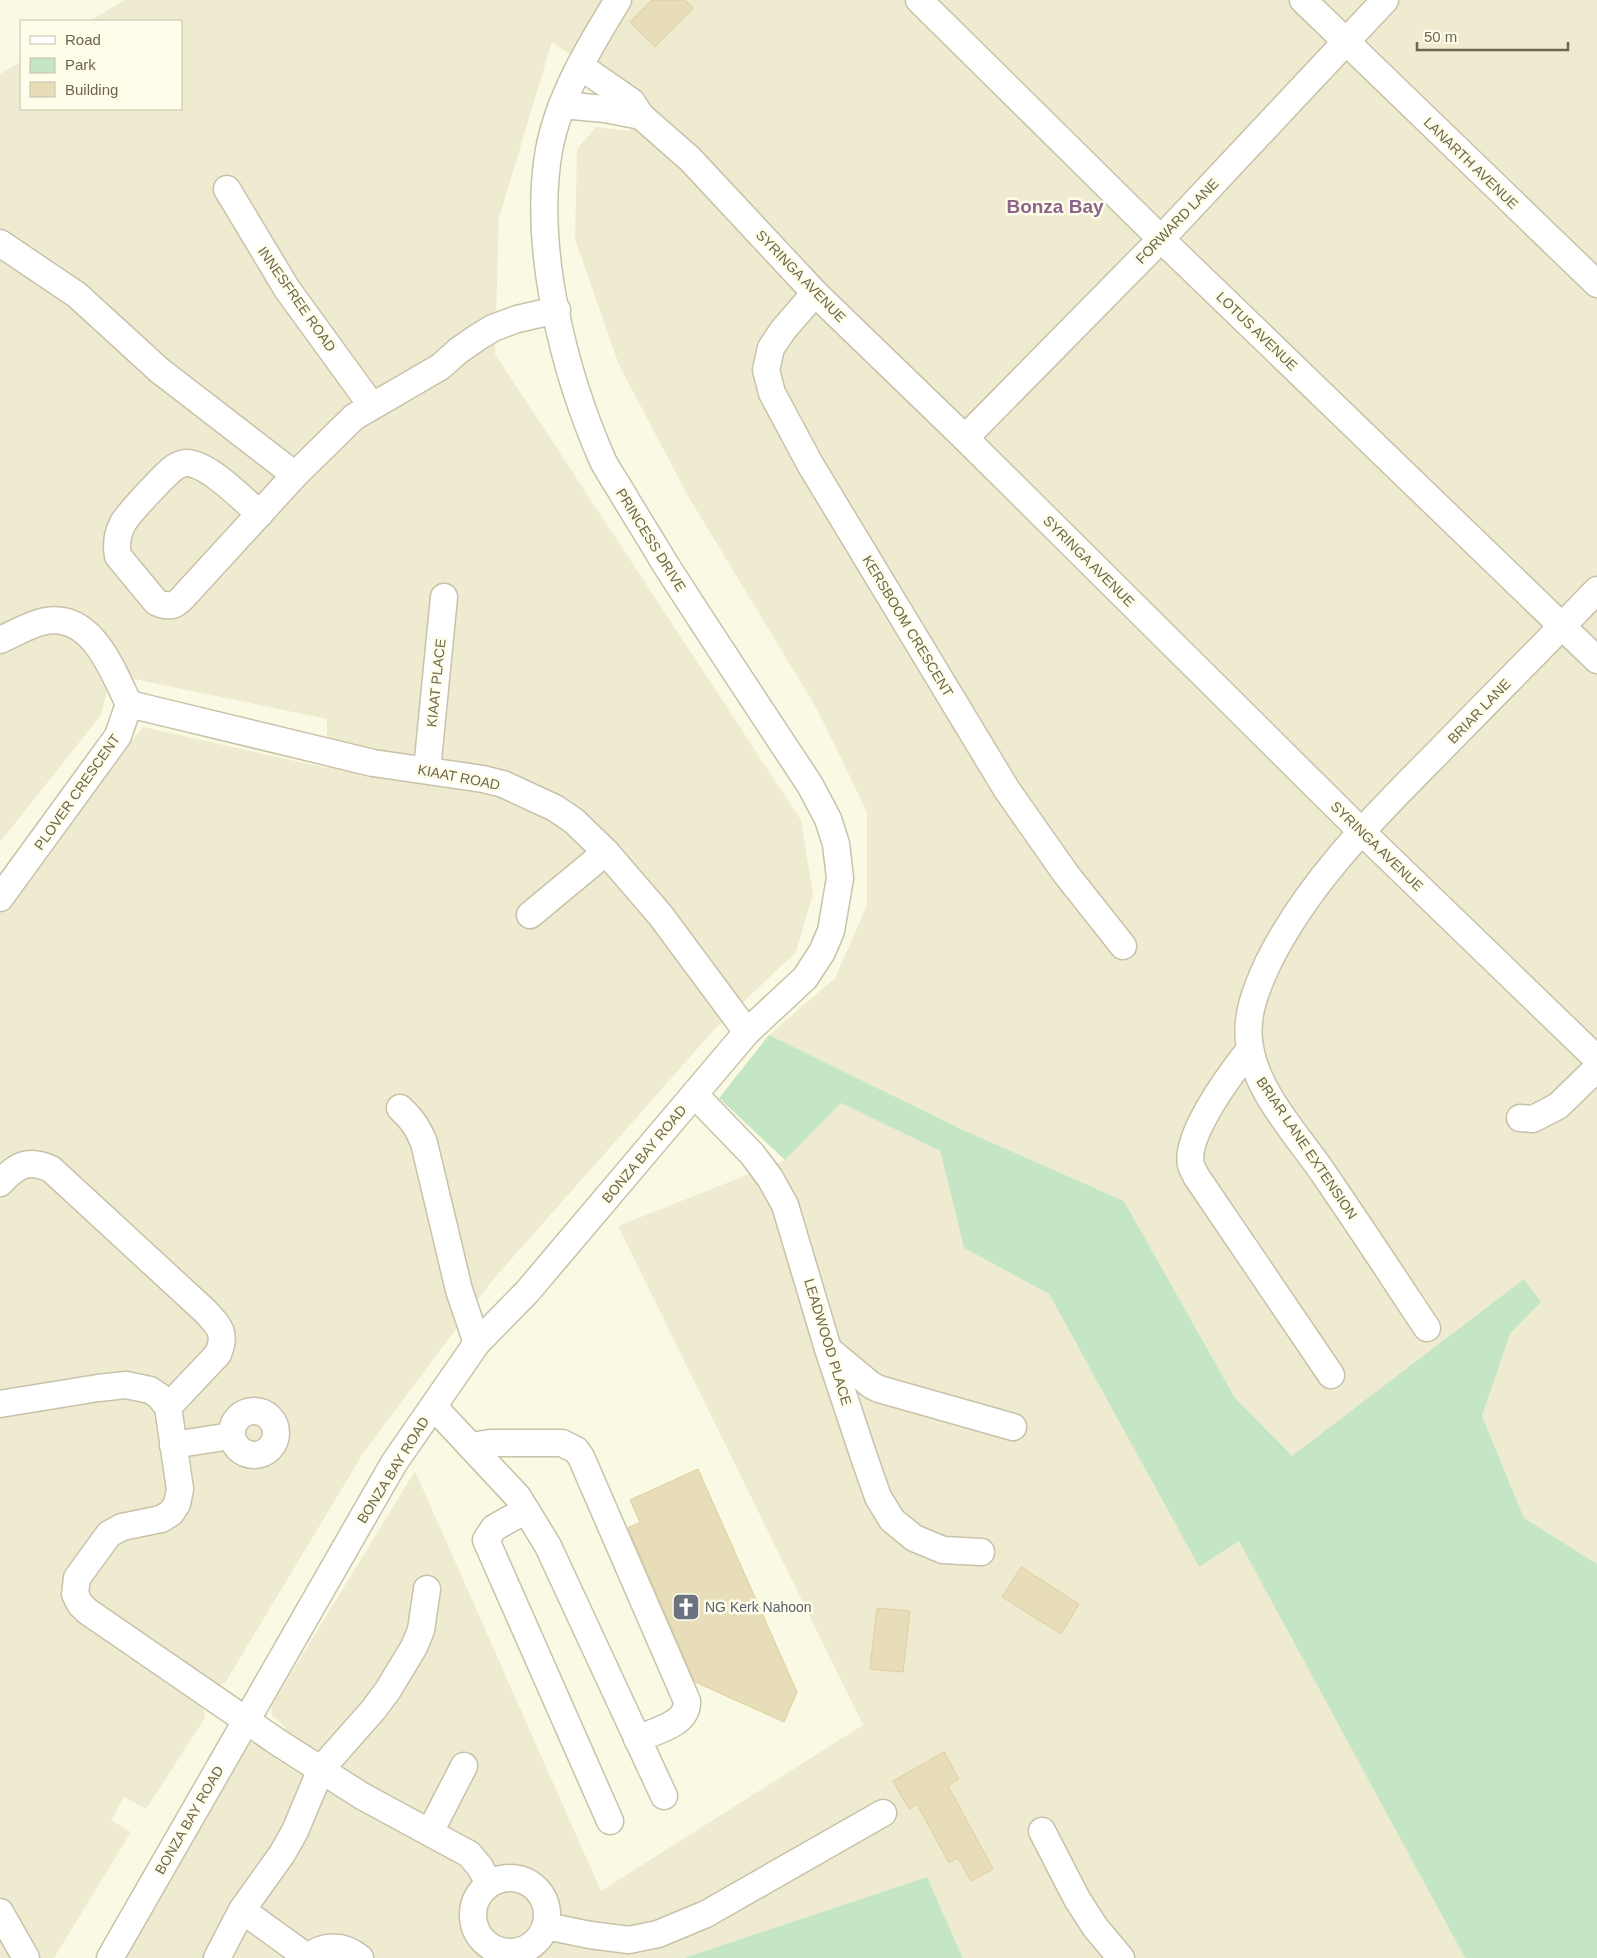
<svg xmlns="http://www.w3.org/2000/svg" width="1597" height="1958" font-family="Helvetica,sans-serif">
<style>
.residential{fill:#eeebd1}
.green{fill:#c5e6c4}
.building{fill:#e8ddb9;stroke:#decf9f}
.lines{fill:none;stroke-linecap:round;stroke-linejoin:round}
.minor-casing{stroke:#c8c2a9;stroke-width:29}
.minor{stroke:#fff;stroke-width:26}
.labels{text-anchor:middle;stroke-width:5;stroke-linejoin:round;paint-order:stroke}
.street-label{font-size:14px;fill:#70664c;stroke:#fdfdea}
.worship-label{font-size:14px;fill:#5b616d;stroke:#fdfdea;text-anchor:start}
.district-label{font-size:19px;font-weight:bold;fill:#8c648c;stroke:#fdfdea}
</style>
<rect width="100%" height="100%" fill="#fafae4"/>
<g class="residential">
<polygon points="124,0 1597,0 1597,1564 1524,1518 1482,1416 1510,1334 1541,1302 1524,1280 1292,1457 1235,1398 1124,1201 961,1129 769,1035 835,978 867,905 867,812 817,709 688,496 619,365 575,239 577,149 596,127 629,131 648,109 552,42 499,218 495,354 801,820 813,894 796,952 714,1030 491,1282 364,1452 225,1683 212,1687 198,1702 204,1710 205,1718 146,1809 124,1797 111,1820 131,1832 54,1958 0,1958 0,910 143,727 327,768 327,719 100,672 107,691 101,715 0,842 0,74 21,62 21,109 181,109 181,21 90,21"/>
<polygon points="841,1103 940,1151 964,1248 1049,1294 1199,1567 1239,1540 1465,1958 963,1958 927,1877 684,1958 122,1958 248,1745 255,1740 274,1747 286,1727 272,1716 271,1706 415,1471 601,1891 863,1725 618,1226 785,1160"/>
</g>
<g class="green">
<polygon points="769,1035 961,1129 1124,1201 1235,1398 1292,1456 1524,1279 1541,1302 1510,1334 1482,1416 1524,1518 1597,1564 1597,1958 1465,1958 1239,1541 1199,1567 1049,1294 964,1248 940,1151 841,1103 785,1160 719,1098"/>
<polygon points="927,1877 963,1958 684,1958"/>
</g>
<g class="building">
<polygon points="652,0 685,0 693,8 655,47 630,22"/>
<polygon points="698,1469 797,1692 784,1722 695,1682 628,1528 640,1522 630,1500"/>
<polygon points="1021,1567 1079,1604 1061,1634 1002,1597"/>
<polygon points="877,1608 910,1611 903,1672 870,1669"/>
<polygon points="944,1752 959,1779 948,1786 993,1869 971,1881 958,1858 949,1863 917,1804 909,1809 893,1781"/>
</g>
<g class="lines">
<g class="minor-casing">
<g id="minor">
<polyline points="919,0 1161,239 1597,660"/>
<polyline points="1303,0 1597,284"/>
<polyline points="580,66 632,102 641,116 690,159 815,293 965,438 1361,831 1597,1059"/>
<polyline points="562,105 605,109 641,116"/>
<polyline points="227,189 287,289 372,406"/>
<polyline points="0,243 77,295 159,370 295,475 354,417 440,367 458,351 478,337 493,328 517,319 557,310"/>
<polyline points="815,293 783,330 771,348 766,370 772,393 810,464 1007,790 1066,874 1123,946"/>
<polyline points="965,438 1161,239 1385,0"/>
<path d="M 260,514 C 242,499 215,470 193,464 C 187,462 180,464 175,467 C 165,474 129,513 123,523 C 117,534 116,545 118,556 L 156,602 C 171,609 177,605 187,593 L 295,475"/>
<path d="M 0,640 C 14,634 32,623 46,621 C 93,613 113,672 129,704 L 118,736 L 0,898"/>
<polyline points="129,704 373,763 483,779 503,784 555,808 574,821 606,852 661,916 747,1032"/>
<polyline points="427,770 444,597"/>
<polyline points="530,915 606,852"/>
<path d="M 1250,1049 C 1232,1072 1184,1135 1191,1165 C 1192,1169 1195,1173 1196,1176 L 1331,1375"/>
<polyline points="695,1095 752,1154 770,1178 785,1205 828,1349 864,1457 878,1497 892,1520 914,1538 943,1550 981,1552"/>
<path d="M 400,1108 C 412,1119 418,1128 424,1143 L 459,1290 L 477,1343"/>
<polyline points="1520,1118 1533,1119 1558,1106 1597,1068"/>
<path d="M 0,1183 C 16,1166 27,1158 51,1169 L 205,1311 C 219,1326 227,1333 218,1354 L 168,1407"/>
<path d="M 1427,1328 C 1393,1277 1359,1225 1324,1174 C 1299,1137 1257,1093 1250,1047 C 1244,1018 1256,989 1268,963 C 1313,872 1388,804 1458,732 C 1504,685 1551,638 1597,590"/>
<polyline points="829,1350 871,1385 879,1389 1013,1427"/>
<polyline points="0,1404 98,1388 126,1385 150,1390 159,1396 168,1407 180,1489 177,1504 171,1513 161,1519 122,1527 109,1534 77,1578 75,1594 80,1604 87,1611 279,1743 362,1796 469,1854 480,1867 489,1884"/>
<polyline points="434,1407 518,1497 548,1546 664,1796"/>
<circle cx="254" cy="1433" r="22"/>
<polyline points="173,1445 231,1436"/>
<path d="M 471,1446 L 490,1443 L 562,1443 L 576,1450 L 581,1457 L 687,1701 C 688,1725 654,1731 637,1739"/>
<polyline points="526,1510 494,1528 486,1540 610,1821"/>
<polyline points="1042,1831 1077,1899 1095,1927 1121,1958"/>
<polyline points="430,1832 464,1766"/>
<circle cx="510" cy="1915" r="37"/>
<polyline points="242,1910 307,1957"/>
<polyline points="0,1912 26,1958"/>
<polyline points="546,1926 590,1935 629,1940 658,1934 706,1914 883,1813"/>
<path d="M 110,1958 L 394,1463 L 477,1343 L 527,1292 L 747,1032 L 805,978 L 822,952 L 831,931 L 840,878 L 836,844 L 828,819 L 810,785 C 761,711 712,637 664,562 C 650,538 635,515 621,491 C 615,481 608,471 603,461 C 564,373 532,247 549,150 C 559,96 590,46 618,0"/>
<polyline points="217,1958 242,1910 282,1854 295,1831 321,1769 374,1709 388,1690 414,1647 421,1630 427,1589"/>
<path d="M 306,1958 C 324,1944 343,1944 360,1958"/>
</g>
</g>
<use href="#minor" class="minor"/>
</g>
<defs>
<g id="church-square" transform="scale(1.4375)"><rect x="-9" y="-9" width="18" height="18" rx="4" fill="#6b7280" stroke="#fdfdea"/><path d="M-1.2-6h2.4v3.5h3.3v2.4h-3.3V6h-2.4V-.1h-3.3v-2.4h3.3Z" fill="#fff"/></g>
</defs>
<g fill-rule="evenodd">
<use href="#church-square" x="686" y="1607"/>
</g>
<g class="labels">
<g class="street-label">
<text transform="translate(1471 163) rotate(44)" y="5">LANARTH AVENUE</text>
<text transform="translate(1177 221) rotate(-46)" y="5">FORWARD LANE</text>
<text transform="translate(801 276) rotate(46)" y="5">SYRINGA AVENUE</text>
<text transform="translate(297 299) rotate(55)" y="5">INNESFREE ROAD</text>
<text transform="translate(1257 331) rotate(44)" y="5">LOTUS AVENUE</text>
<text transform="translate(651 540) rotate(58)" y="5">PRINCESS DRIVE</text>
<text transform="translate(1089 561) rotate(45)" y="5">SYRINGA AVENUE</text>
<text transform="translate(908 626) rotate(59)" y="5">KERSBOOM CRESCENT</text>
<text transform="translate(436 683) rotate(-84)" y="5">KIAAT PLACE</text>
<text transform="translate(1479 711) rotate(-46)" y="5">BRIAR LANE</text>
<text transform="translate(459 777) rotate(11)" y="5">KIAAT ROAD</text>
<text transform="translate(77 792) rotate(-55)" y="5">PLOVER CRESCENT</text>
<text transform="translate(1377 846) rotate(44)" y="5">SYRINGA AVENUE</text>
<text transform="translate(1307 1148) rotate(56)" y="5">BRIAR LANE EXTENSION</text>
<text transform="translate(644 1154) rotate(-50)" y="5">BONZA BAY ROAD</text>
<text transform="translate(828 1342) rotate(73)" y="5">LEADWOOD PLACE</text>
<text transform="translate(393 1470) rotate(-58)" y="5">BONZA BAY ROAD</text>
<text transform="translate(189 1820) rotate(-60)" y="5">BONZA BAY ROAD</text>
</g>
<g class="worship-label">
<text x="705" y="1612">NG Kerk Nahoon</text>
</g>
<g class="district-label">
<text x="1055" y="213">Bonza Bay</text>
</g>
</g>
<rect x="20" y="20" width="162" height="90" fill="#fdfdea" stroke="#c5c1ab"/>
<rect x="30" y="36" width="25" height="8" fill="#ffffff" stroke="#c5c1ab"/>
<text x="65" y="45" font-size="15" fill="#70664c">Road</text>
<rect x="30" y="58" width="25" height="15" fill="#c5e6c4" stroke="#c5c1ab"/>
<text x="65" y="70" font-size="15" fill="#70664c">Park</text>
<rect x="30" y="82" width="25" height="15" fill="#e8ddb9" stroke="#c5c1ab"/>
<text x="65" y="95" font-size="15" fill="#70664c">Building</text>
<path d="M1417 42v8h151v-8" fill="none" stroke="#70664c" stroke-width="2.5"/>
<text x="1424" y="42" font-size="15" fill="#70664c" stroke="#fdfdea" stroke-width="4" paint-order="stroke">50 m</text>
</svg>
